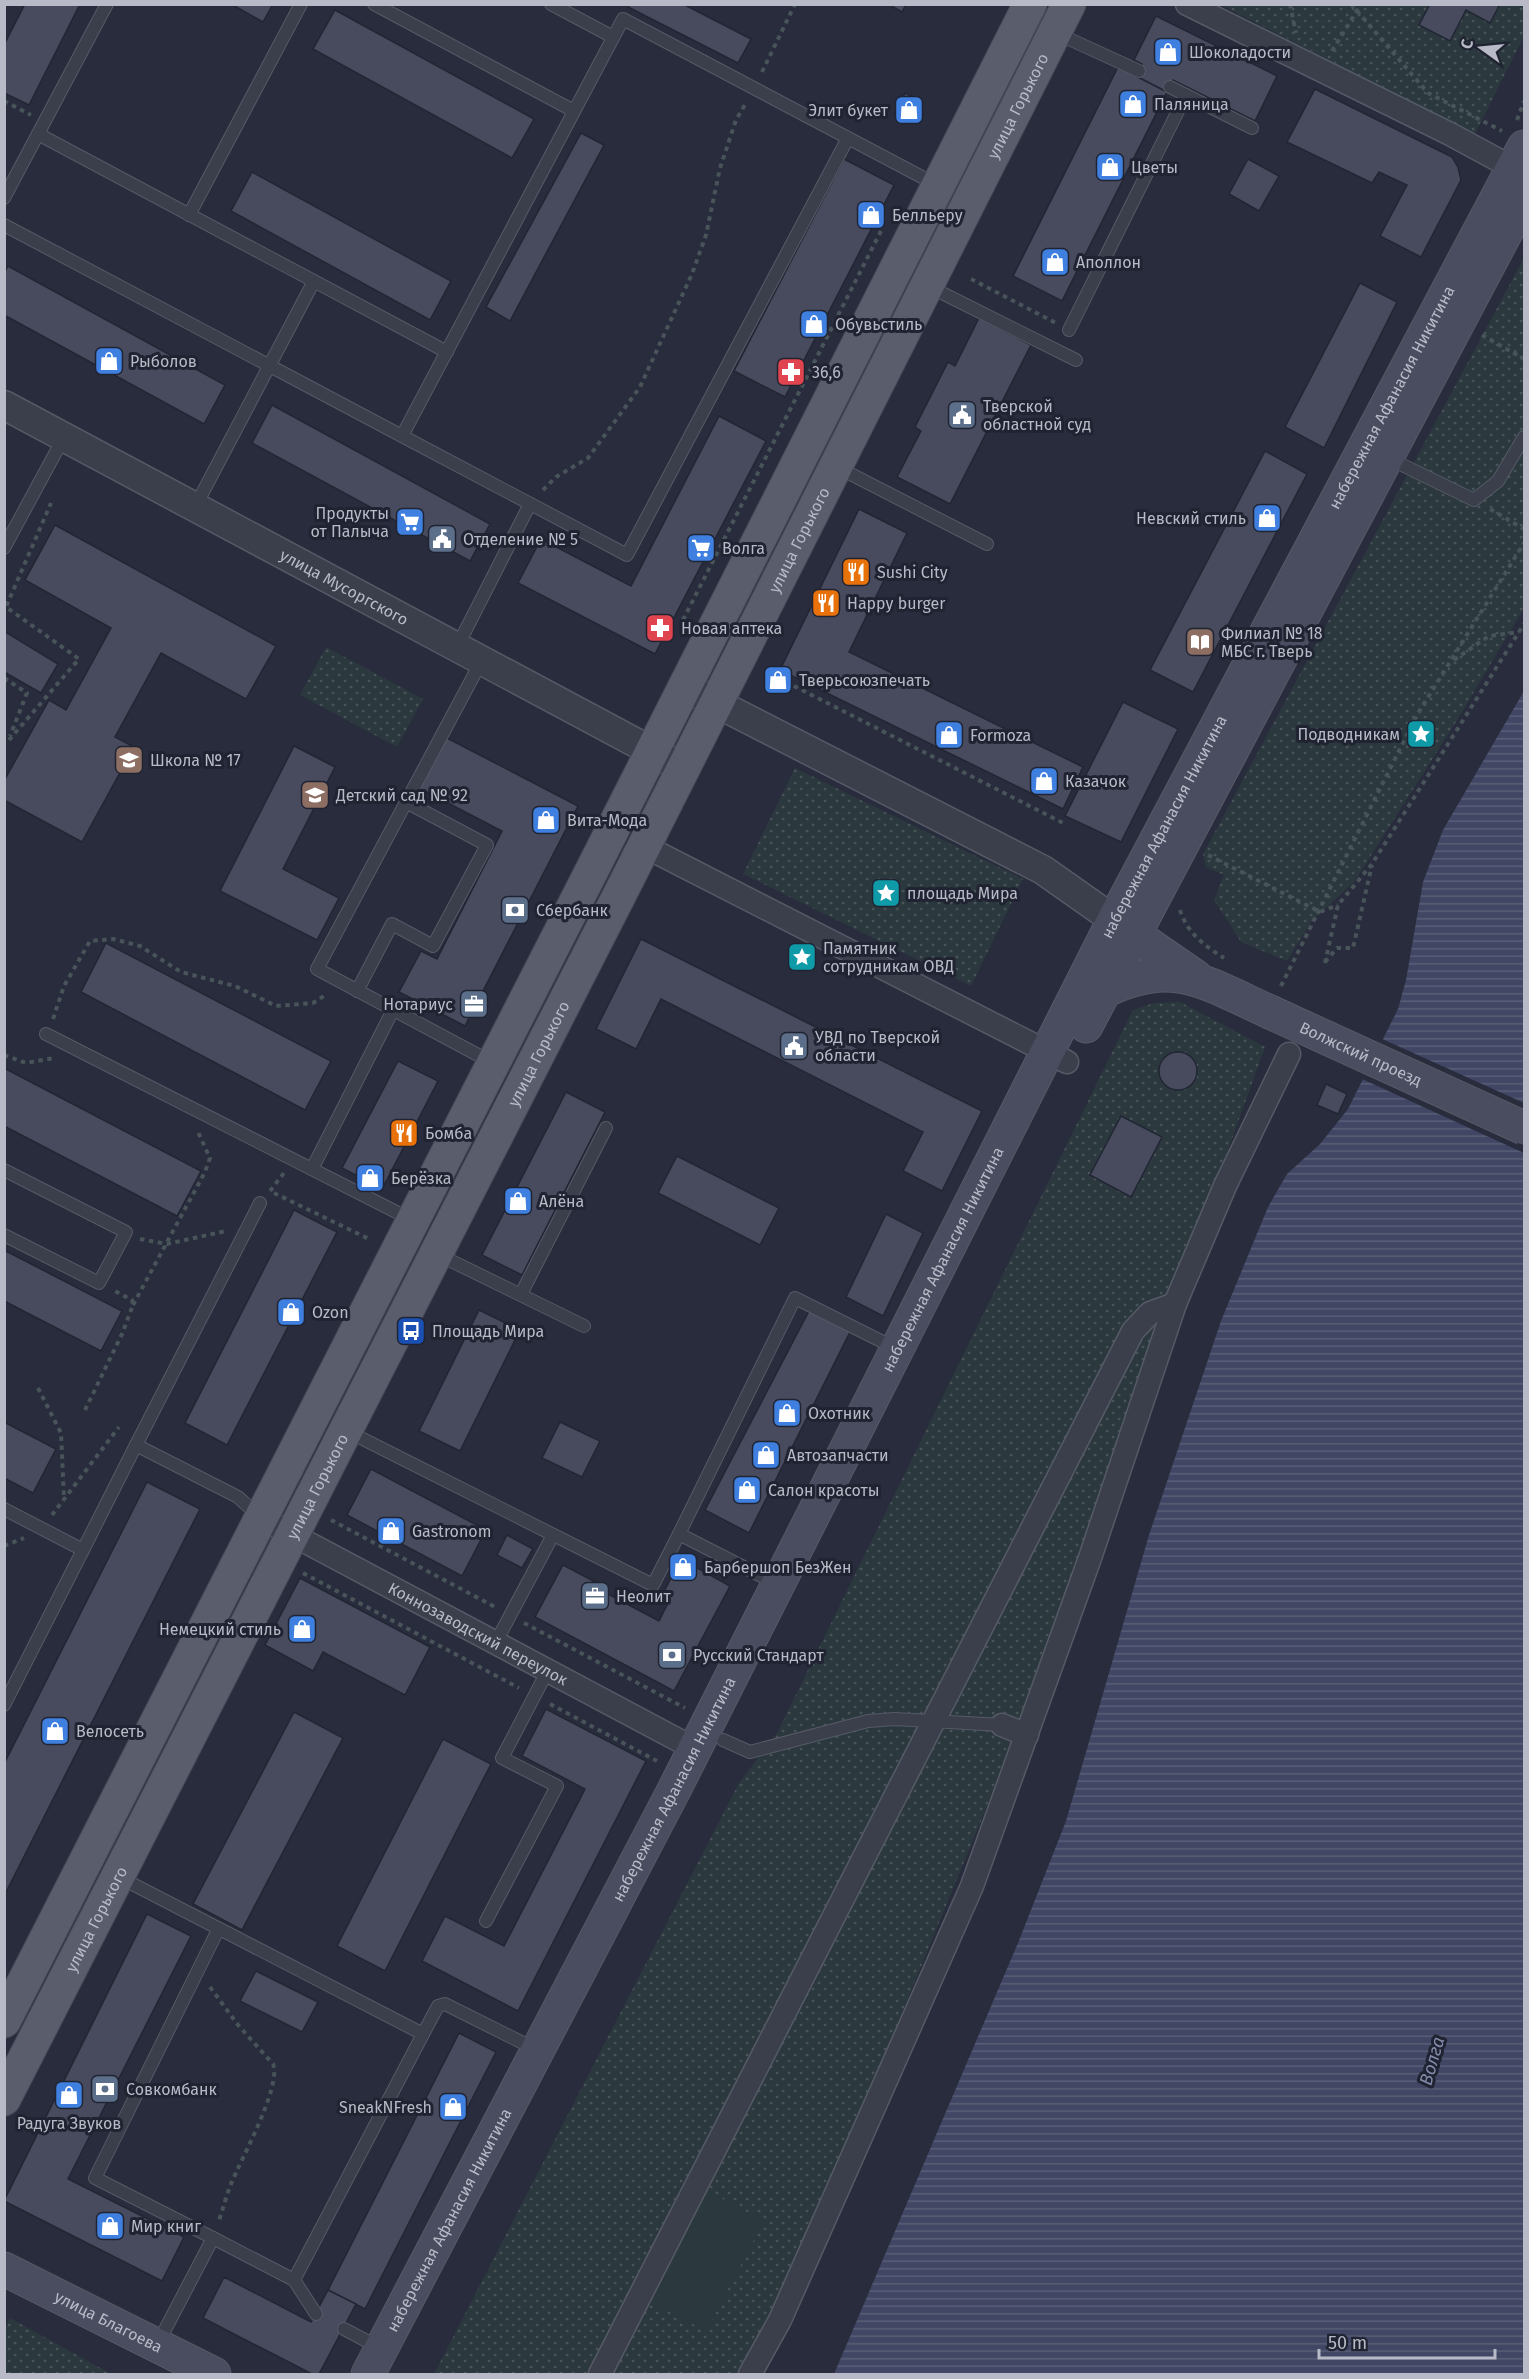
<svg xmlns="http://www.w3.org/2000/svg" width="1529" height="2379" font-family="'Fira Sans',sans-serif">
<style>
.park{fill:url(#park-dots)}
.pitch{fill:#2b393e}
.water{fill:url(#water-rules)}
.pier{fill:#282c3c}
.building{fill:#474b5d;stroke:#222634;stroke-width:1.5}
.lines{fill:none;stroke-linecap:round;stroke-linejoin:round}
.service-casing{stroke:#565a67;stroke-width:14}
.minor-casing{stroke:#565a67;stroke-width:25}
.tertiary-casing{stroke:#565a67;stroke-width:31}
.secondary-casing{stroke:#565a67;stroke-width:35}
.primary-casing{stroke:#454856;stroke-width:35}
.path{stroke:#48545a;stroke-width:4;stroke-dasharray:4.5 4.5;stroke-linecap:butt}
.service{stroke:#3b3f4c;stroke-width:12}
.minor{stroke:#3b3f4c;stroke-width:22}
.tertiary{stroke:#3b3f4c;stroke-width:28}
.secondary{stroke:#4a4d5f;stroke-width:33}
.primary{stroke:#5a5d6c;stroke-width:33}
.secondary-bridge-casing{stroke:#565a67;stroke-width:35;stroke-linecap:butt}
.secondary-bridge{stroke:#4a4d5f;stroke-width:33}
.labels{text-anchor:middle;stroke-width:6;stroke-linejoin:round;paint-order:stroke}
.poi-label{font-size:16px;fill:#b8bac7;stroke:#202432;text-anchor:start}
.street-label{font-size:16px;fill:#b8bac7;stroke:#202432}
.water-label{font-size:18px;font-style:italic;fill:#838bab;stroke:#202432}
</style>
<defs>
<pattern id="park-dots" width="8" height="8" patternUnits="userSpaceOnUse" patternTransform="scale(1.5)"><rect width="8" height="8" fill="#2b393e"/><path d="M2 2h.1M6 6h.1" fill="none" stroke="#485458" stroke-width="1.8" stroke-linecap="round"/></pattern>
<pattern id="water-rules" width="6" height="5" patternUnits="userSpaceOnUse" patternTransform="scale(1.5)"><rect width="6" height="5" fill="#404663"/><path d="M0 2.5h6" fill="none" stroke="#5a5f78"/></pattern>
</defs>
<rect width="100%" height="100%" fill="#282c3c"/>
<g class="park">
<polygon points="1221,5 1524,5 1524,36 1475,134"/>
<polygon points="1524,258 1524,608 1456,722 1354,882 1310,923 1287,961 1241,942 1214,900 1224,875 1206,867 1203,854"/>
<polygon points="326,647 423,699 397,747 300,695"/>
<polygon points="795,768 1023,879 971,986 743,874"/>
<polygon points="1180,1002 1265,1047 1029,1704 776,2319 747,2374 434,2374 739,1783 777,1733 1133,1010 1154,1003"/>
<polygon points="10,2318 111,2374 5,2374 5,2329"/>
</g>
<polygon class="pitch" points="706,2190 764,2221 706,2331 648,2301"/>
<polygon class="water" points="1524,691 1524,2374 834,2374 1018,1943 1066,1821 1149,1535 1221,1321 1268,1207 1287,1174 1320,1144 1348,1109 1398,1009 1406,980 1423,882 1443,830"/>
<polygon class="pier" points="1380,1038 1524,1103 1524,1153 1360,1078"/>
<g class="building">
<polygon points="25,4 80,4 29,105 4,93 4,45"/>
<polygon points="231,4 273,4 263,22"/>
<polygon points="629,4 683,4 751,39 738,63 628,7"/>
<polygon points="888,4 906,4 902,12"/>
<polygon points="1430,4 1500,4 1490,23 1466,10 1450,41 1419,25"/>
<polygon points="335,10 534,119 512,158 313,49"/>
<polygon points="1156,16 1277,76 1255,121 1173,80 1167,92 1136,76 1142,64 1134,60"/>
<polygon points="1118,67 1167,92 1062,301 1013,276"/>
<polygon points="1315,89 1452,157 1458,167 1461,180 1421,257 1380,236 1407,185 1379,172 1372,183 1287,142"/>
<polygon points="905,93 922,101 911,123 894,115"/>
<polygon points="581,133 604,145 510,321 486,307"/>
<polygon points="844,159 894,185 785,397 734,371"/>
<polygon points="1248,159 1279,176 1259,211 1229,194"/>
<polygon points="252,172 451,281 430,320 231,211"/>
<polygon points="8,266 225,385 204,424 4,315 4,273"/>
<polygon points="1360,283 1397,302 1324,448 1285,427"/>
<polygon points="979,318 1031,345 950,504 897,477 921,431 915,427 948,362 955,366"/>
<polygon points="272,405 490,524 470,561 252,443"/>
<polygon points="719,416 766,441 655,654 518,583 541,539 631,586"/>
<polygon points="1265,451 1307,474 1193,692 1150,670"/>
<polygon points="859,509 907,533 849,652 1083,767 1063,809 780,670"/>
<polygon points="55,525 276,646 246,699 161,653 115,737 134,747 82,842 4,800 4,781 49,700 66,710 111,628 25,580"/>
<polygon points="4,631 58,664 41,693 4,672"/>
<polygon points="1123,702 1178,729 1121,842 1065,816"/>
<polygon points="445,737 578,806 465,1026 399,992 421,951 437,959 502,831 419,788"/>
<polygon points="294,746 335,767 283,869 339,898 317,940 220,891"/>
<polygon points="641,939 982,1111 942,1191 903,1171 923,1132 661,999 636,1049 596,1029"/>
<polygon points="106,943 331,1061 305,1110 81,992"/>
<circle cx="1178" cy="1071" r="19"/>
<polygon points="398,1061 438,1081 382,1189 342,1168"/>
<polygon points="4,1068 201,1171 177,1216 4,1126"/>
<polygon points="1326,1084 1347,1094 1338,1114 1317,1105"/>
<polygon points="566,1092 605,1112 522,1275 482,1255"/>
<polygon points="1121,1116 1162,1137 1131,1197 1090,1175"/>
<polygon points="677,1156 779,1208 760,1245 658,1193"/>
<polygon points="294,1210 337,1232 227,1445 185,1423"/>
<polygon points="886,1214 923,1233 883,1316 846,1297"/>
<polygon points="4,1250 122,1311 101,1351 4,1301"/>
<polygon points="479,1310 520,1330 460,1451 419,1431"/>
<polygon points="809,1311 850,1332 749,1533 705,1510"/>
<polygon points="4,1422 56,1449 33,1493 4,1478"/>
<polygon points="560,1422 600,1441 582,1477 542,1458"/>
<polygon points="371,1469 486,1530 462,1576 347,1515"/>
<polygon points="147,1482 200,1509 4,1896 4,1764"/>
<polygon points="507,1535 533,1549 522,1568 497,1555"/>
<polygon points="681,1559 730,1586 674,1691 535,1617 563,1565 607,1588 604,1592 659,1621 667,1605 659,1601"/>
<polygon points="300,1578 430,1647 405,1695 323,1652 313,1671 265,1645"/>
<polygon points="546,1709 646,1761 518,2011 422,1961 445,1916 504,1946 585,1789 522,1756"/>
<polygon points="294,1712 343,1738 242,1930 193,1904"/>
<polygon points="443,1739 491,1764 385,1971 337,1946"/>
<polygon points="147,1914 191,1936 68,2179 184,2237 162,2281 4,2201"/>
<polygon points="256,1971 318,2002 302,2032 240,2001"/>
<polygon points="459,2033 496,2052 365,2309 328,2290"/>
<polygon points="224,2277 311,2322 328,2290 356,2304 319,2374 312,2374 203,2318"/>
</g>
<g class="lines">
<g class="service-casing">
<g id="service">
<polyline points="374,4 574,111"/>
<polyline points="551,4 613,37"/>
<polyline points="1056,33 1139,71"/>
<polyline points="1170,87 1252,128"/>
<polyline points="38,134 447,352"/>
<polyline points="4,198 107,4"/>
<polyline points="189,215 301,4"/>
<polyline points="4,225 402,436 623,19 937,185"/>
<polyline points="928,286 1076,360"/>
<polyline points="1069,330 1186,95"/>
<polyline points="402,436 627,555 848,138"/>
<polyline points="1388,458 1474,500 1498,481 1524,437"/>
<polyline points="837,467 987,544"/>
<polyline points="195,507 314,281"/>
<polyline points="4,548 64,437"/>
<polyline points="457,647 530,504"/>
<polyline points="482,660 317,969 493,1063"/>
<polyline points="357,991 392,924 433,946 487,845 406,802"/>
<polyline points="46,1034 412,1220"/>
<polyline points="312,1169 393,1010"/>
<polyline points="4,1170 126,1232 99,1283 4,1235"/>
<polyline points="437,1254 584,1326"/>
<polyline points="521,1294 606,1128"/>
<polyline points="347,1431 653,1585 679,1534 777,1584"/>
<polyline points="136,1445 260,1203"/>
<polyline points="4,1509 83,1550 136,1445 238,1497 260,1517"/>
<polyline points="679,1534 795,1298 897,1349"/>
<polyline points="496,1642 553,1535"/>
<polyline points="4,1705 83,1550"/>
<polyline points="723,1740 750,1752 868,1721 895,1719 1002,1725"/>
<polyline points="119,1877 423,2034 294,2280"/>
<polyline points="486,1921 557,1786 502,1758 548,1670"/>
<polyline points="423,2034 438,2006 445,2004 537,2050"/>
<polyline points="213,2238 294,2280 316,2314"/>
<polyline points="344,2329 380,2348"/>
<polyline points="157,2345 213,2238 95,2178 218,1930"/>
</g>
</g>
<g class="minor-casing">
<g id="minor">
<polyline points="1187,4 1450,134 1513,168"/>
<polyline points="644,846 1067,1062"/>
<path id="s1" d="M 261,1518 L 695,1749"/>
<polyline points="1002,1725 1027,1735"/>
<polyline points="600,2374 1133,1331 1150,1313 1175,1304"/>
<polyline points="750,2374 780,2320 972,1886 1090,1558 1175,1304 1225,1186 1289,1054"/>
</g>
</g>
<g class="tertiary-casing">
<g id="tertiary">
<path id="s2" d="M 4,405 L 683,768"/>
<polyline points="685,687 1043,870 1114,920"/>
</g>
</g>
<g class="secondary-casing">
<g id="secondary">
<polyline points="1115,921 1196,977"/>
<path d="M 1095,996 C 1170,956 1200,980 1270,1012"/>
<polyline points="1086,1026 1524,198"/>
<path id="s3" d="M 4,2269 L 214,2374"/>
<path id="s4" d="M 368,2374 L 674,1790 L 1114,920 L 1524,147"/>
</g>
</g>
<g class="primary-casing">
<g id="primary">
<polyline points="4,2021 590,874 1030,4"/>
<path id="s5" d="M 4,2099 L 622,890 L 1069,4"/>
</g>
</g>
<g class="path">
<polyline points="1290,4 1296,33"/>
<polyline points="1351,4 1428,93 1502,131"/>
<polyline points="1332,51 1361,4"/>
<polyline points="762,72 795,4"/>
<polyline points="4,101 31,115"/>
<polyline points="1517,120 1524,101"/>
<polyline points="971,279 1056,323"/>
<polyline points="1482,335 1524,359"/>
<polyline points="543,490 556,477 588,458 640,387 692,274 706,235 720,168 736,120 746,103"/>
<polyline points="1490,509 1524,529"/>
<polyline points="683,620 883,227"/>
<polyline points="1454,660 1489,636 1519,632"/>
<polyline points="775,667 790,684 1065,824"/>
<polyline points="4,678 27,693 10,736"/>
<polyline points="9,740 79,659 6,607 51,503"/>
<polyline points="1208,855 1320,912 1338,905"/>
<path d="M 1180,910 C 1187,933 1205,946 1224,958"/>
<polyline points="1325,962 1337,948 1353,948 1372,865"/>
<polyline points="1325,963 1338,905 1372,864 1524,624"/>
<polyline points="1281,986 1417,715 1524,543"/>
<polyline points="53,1019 64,986 90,941 113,939 140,946 181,972 235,986 276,1006 313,1003 327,994"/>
<polyline points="4,1055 26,1063 54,1058"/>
<polyline points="270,1191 284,1173"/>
<polyline points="274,1193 369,1239"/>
<polyline points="140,1239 167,1244 226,1231"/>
<polyline points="133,1305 205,1172 210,1158 198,1132"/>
<polyline points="38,1388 61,1433 64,1499"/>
<polyline points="85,1410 122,1334 133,1305 132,1300 113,1290"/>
<polyline points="52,1515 119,1427"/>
<polyline points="331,1520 497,1608"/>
<polyline points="4,1546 24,1538"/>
<polyline points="303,1573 519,1688"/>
<polyline points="524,1623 685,1708"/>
<polyline points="550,1704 657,1761"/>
<path d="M 210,1987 L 238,2025 L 273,2064 C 282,2086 241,2159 231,2184 C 226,2196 223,2210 218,2223"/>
</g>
<use href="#service" class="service"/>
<use href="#minor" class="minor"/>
<use href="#tertiary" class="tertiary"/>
<use href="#secondary" class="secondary"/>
<use href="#primary" class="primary"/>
<g class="secondary-bridge-casing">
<g id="secondary-bridge">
<path id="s6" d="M 1270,1012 L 1524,1128"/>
</g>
</g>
<use href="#secondary-bridge" class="secondary-bridge"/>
</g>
<defs>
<g id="shop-square" transform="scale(1.5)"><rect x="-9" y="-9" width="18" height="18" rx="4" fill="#3f7fe0" stroke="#202432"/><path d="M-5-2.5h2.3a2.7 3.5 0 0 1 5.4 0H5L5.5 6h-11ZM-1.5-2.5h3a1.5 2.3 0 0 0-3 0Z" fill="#fff"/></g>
<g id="pharmacy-square" transform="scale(1.5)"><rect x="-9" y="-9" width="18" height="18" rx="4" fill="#e0444e" stroke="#202432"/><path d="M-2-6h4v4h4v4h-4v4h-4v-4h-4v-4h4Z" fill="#fff"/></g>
<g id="civic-square" transform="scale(1.5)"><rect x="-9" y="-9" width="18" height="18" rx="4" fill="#5c6f8a" stroke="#202432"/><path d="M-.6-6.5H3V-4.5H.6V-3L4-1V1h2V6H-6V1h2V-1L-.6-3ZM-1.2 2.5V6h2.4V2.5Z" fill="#fff"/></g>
<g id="supermarket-square" transform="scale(1.5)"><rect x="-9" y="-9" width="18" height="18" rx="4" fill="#3f7fe0" stroke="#202432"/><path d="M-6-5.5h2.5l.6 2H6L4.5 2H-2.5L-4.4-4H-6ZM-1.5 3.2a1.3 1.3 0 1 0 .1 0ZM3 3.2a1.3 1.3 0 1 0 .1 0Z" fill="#fff"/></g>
<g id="restaurant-square" transform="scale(1.5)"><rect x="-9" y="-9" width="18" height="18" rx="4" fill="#e8710a" stroke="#202432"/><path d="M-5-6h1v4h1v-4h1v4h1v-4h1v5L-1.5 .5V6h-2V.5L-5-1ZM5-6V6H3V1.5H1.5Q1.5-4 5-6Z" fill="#fff"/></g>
<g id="library-square" transform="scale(1.5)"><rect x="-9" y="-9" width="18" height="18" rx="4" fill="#8d6e63" stroke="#202432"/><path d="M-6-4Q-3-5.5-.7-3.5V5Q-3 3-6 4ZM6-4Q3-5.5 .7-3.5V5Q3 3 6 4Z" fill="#fff"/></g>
<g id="sight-square" transform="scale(1.5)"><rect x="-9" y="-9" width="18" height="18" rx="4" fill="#0f9aa8" stroke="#202432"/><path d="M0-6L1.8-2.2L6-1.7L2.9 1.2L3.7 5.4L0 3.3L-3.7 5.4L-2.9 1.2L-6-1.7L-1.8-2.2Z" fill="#fff"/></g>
<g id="school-square" transform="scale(1.5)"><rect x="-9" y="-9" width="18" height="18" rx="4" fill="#8d6e63" stroke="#202432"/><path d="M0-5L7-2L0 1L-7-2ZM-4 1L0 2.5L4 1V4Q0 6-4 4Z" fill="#fff"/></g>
<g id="bank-square" transform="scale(1.5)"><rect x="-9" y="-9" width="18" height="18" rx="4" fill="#5c6f8a" stroke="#202432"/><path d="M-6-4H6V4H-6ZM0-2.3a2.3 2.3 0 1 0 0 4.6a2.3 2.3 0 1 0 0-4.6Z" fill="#fff"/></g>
<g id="office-square" transform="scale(1.5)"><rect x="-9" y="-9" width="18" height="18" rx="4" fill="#5c6f8a" stroke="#202432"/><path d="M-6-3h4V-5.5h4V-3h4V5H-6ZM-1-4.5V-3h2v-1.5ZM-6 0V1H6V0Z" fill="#fff"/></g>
<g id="bus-square" transform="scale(1.5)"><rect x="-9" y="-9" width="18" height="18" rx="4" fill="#1a4fb4" stroke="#202432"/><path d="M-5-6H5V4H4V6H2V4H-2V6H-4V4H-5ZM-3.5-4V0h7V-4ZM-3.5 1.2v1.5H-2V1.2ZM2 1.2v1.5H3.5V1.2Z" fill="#fff"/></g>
</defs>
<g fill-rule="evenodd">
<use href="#shop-square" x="1168" y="52"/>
<use href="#shop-square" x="1133" y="104"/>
<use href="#shop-square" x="909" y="110"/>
<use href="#shop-square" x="1110" y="167"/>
<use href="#shop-square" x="871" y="215"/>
<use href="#shop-square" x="1055" y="262"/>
<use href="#shop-square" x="814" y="324"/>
<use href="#shop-square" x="109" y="361"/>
<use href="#pharmacy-square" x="791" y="372"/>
<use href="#civic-square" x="962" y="415"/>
<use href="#shop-square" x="1267" y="518"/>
<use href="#supermarket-square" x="410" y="522"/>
<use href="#civic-square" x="442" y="539"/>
<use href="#supermarket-square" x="701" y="548"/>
<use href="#restaurant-square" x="856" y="572"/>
<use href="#restaurant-square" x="826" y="603"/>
<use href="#pharmacy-square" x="660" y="628"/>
<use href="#library-square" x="1200" y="642"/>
<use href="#shop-square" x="778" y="680"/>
<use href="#sight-square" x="1421" y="734"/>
<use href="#shop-square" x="949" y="735"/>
<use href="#school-square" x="129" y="760"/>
<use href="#shop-square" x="1044" y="781"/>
<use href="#school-square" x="315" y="795"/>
<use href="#shop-square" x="546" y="820"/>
<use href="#sight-square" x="886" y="893"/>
<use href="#bank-square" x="515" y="910"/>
<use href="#sight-square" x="802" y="957"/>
<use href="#office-square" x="474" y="1004"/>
<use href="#civic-square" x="794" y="1046"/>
<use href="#restaurant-square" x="404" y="1133"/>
<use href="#shop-square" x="370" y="1178"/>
<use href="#shop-square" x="518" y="1201"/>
<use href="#shop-square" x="291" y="1312"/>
<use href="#bus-square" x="411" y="1331"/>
<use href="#shop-square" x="787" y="1413"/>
<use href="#shop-square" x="766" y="1455"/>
<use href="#shop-square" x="747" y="1490"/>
<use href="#shop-square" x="391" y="1531"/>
<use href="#shop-square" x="683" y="1567"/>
<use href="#office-square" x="595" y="1596"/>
<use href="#shop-square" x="302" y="1629"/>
<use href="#bank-square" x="672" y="1655"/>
<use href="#shop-square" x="55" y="1731"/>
<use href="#bank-square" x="105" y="2089"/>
<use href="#shop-square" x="69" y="2095"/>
<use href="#shop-square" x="453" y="2107"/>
<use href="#shop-square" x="110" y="2226"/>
</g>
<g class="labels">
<g class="poi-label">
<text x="1189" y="58">Шоколадости</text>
<text x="1154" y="110">Паляница</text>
<text x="888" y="116" text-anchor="end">Элит букет</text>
<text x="1131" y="173">Цветы</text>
<text x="892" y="221">Белльеру</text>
<text x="1076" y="268">Аполлон</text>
<text x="835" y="330">Обувьстиль</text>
<text x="130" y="367">Рыболов</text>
<text x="812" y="378">36,6</text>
<text x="983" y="412">Тверской<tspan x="983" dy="18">областной суд</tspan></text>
<text x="389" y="519" text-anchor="end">Продукты<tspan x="389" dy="18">от Палыча</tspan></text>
<text x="1246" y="524" text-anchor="end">Невский стиль</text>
<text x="463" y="545">Отделение № 5</text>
<text x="722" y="554">Волга</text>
<text x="877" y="578">Sushi City</text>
<text x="847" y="609">Happy burger</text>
<text x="681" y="634">Новая аптека</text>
<text x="1221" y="639">Филиал № 18<tspan x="1221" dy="18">МБС г. Тверь</tspan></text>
<text x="799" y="686">Тверьсоюзпечать</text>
<text x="1400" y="740" text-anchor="end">Подводникам</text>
<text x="970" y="741">Formoza</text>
<text x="150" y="766">Школа № 17</text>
<text x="1065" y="787">Казачок</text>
<text x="336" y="801">Детский сад № 92</text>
<text x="567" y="826">Вита-Мода</text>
<text x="907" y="899">площадь Мира</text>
<text x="536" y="916">Сбербанк</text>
<text x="823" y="954">Памятник<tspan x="823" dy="18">сотрудникам ОВД</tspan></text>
<text x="453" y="1010" text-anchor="end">Нотариус</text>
<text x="815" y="1043">УВД по Тверской<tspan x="815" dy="18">области</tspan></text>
<text x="425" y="1139">Бомба</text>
<text x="391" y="1184">Берёзка</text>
<text x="539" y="1207">Алёна</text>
<text x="312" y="1318">Ozon</text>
<text x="432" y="1337">Площадь Мира</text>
<text x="808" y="1419">Охотник</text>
<text x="787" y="1461">Автозапчасти</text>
<text x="768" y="1496">Салон красоты</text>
<text x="412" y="1537">Gastronom</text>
<text x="704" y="1573">Барбершоп БезЖен</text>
<text x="616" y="1602">Неолит</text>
<text x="281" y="1635" text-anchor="end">Немецкий стиль</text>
<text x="693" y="1661">Русский Стандарт</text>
<text x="76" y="1737">Велосеть</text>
<text x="126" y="2095">Совкомбанк</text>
<text x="432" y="2113" text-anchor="end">SneakNFresh</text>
<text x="69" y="2129" text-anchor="middle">Радуга Звуков</text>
<text x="131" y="2232">Мир книг</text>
</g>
<g class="street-label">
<text dy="6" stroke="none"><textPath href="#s5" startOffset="2236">улица Горького</textPath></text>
<text dy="6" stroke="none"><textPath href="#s4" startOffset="2226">набережная Афанасия Никитина</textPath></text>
<text dy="6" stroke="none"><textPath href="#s5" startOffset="1750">улица Горького</textPath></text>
<text dy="6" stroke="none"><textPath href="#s2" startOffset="386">улица Мусоргского</textPath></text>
<text dy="6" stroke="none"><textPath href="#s4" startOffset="1740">набережная Афанасия Никитина</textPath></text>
<text dy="6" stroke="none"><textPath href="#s5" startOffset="1174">улица Горького</textPath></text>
<text dy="6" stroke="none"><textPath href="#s6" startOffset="100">Волжский проезд</textPath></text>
<text dy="6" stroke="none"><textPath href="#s4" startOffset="1254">набережная Афанасия Никитина</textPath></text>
<text dy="6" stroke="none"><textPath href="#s5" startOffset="688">улица Горького</textPath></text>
<text dy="6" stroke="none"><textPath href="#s1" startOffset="246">Коннозаводский переулок</textPath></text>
<text dy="6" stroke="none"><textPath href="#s4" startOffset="660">набережная Афанасия Никитина</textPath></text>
<text dy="6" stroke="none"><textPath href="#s5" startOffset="202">улица Горького</textPath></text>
<text dy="6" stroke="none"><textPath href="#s4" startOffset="174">набережная Афанасия Никитина</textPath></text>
<text dy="6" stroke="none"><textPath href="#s3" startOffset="117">улица Благоева</textPath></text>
</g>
<g class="water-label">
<text transform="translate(1432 2061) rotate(-74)" y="6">Волга</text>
</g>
</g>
<rect width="1529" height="2379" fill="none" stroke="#b8bac7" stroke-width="12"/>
<g transform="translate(1481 48) rotate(285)" stroke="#202432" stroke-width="4.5" paint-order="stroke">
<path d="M0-4.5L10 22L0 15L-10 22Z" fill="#b8bac7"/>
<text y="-9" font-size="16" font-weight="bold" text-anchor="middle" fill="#b8bac7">С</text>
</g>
<path d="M1319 2349v9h176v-9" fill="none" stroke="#b8bac7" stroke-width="3"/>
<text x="1328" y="2349" font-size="18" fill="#b8bac7" stroke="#202432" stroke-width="4.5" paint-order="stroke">50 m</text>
</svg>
